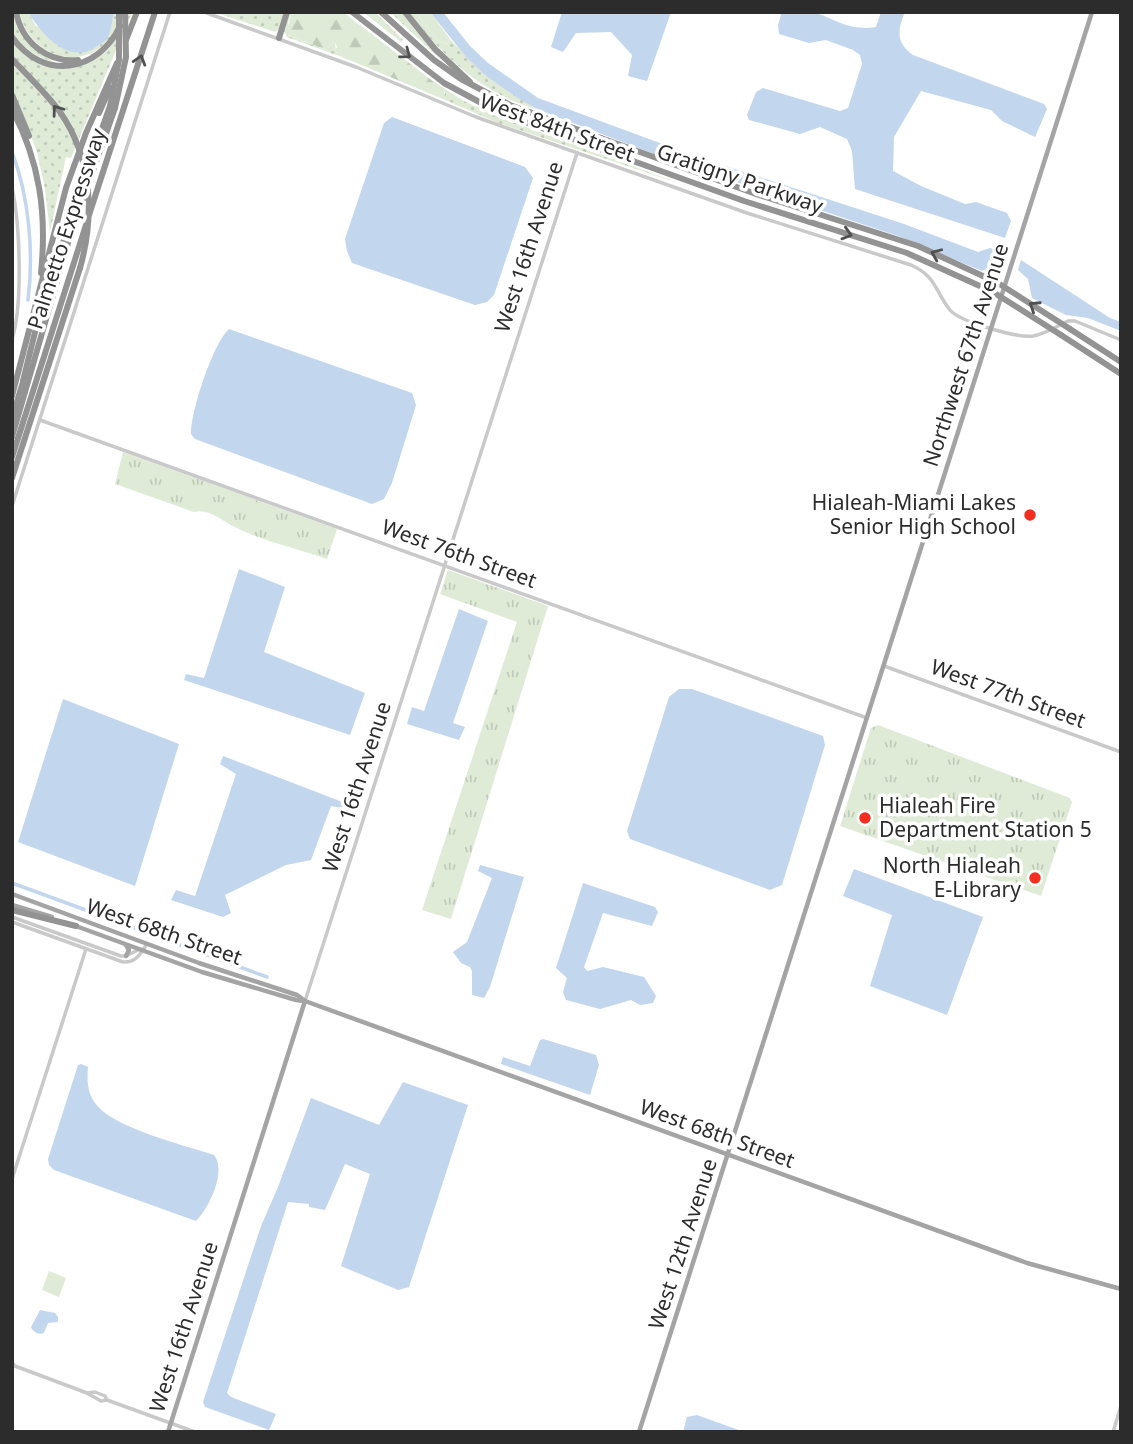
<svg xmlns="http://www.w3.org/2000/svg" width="1133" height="1444" font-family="'Noto Sans',sans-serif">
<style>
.grass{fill:url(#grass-dots)}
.forest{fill:url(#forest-firs)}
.park{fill:url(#park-tufts)}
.garden{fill:#dfebd7}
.water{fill:#c2d6ed}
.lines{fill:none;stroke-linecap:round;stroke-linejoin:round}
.canal{stroke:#c2d6ed;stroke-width:3.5}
.minor{stroke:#c9c9c9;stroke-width:3.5}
.major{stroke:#a4a4a4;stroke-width:4.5}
.highway{stroke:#939393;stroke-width:6}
.highway-bridge{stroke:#939393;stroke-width:6}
.oneway{stroke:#505050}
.poi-dot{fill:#f32e1e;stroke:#fff;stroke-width:2.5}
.labels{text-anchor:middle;stroke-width:7;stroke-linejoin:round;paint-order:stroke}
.street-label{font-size:21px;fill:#2c2c2c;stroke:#fff}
.poi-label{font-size:21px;fill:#2c2c2c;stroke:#fff;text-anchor:end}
</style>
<defs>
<pattern id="grass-dots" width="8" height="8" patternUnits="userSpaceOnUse" patternTransform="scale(1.75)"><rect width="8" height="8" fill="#dfebd7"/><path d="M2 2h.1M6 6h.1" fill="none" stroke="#c0cab9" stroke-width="1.8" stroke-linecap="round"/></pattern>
<pattern id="forest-firs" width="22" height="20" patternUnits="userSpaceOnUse" patternTransform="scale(1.75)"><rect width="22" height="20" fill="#dfebd7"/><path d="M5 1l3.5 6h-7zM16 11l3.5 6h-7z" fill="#c0cab9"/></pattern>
<pattern id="park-tufts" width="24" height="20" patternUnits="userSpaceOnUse" patternTransform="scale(1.75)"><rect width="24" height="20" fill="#dfebd7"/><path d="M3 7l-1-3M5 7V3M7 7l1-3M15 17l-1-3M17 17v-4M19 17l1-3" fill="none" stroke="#c0cab9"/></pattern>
</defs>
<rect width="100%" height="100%" fill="#fff"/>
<g class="grass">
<path d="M 12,12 L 18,25 L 46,57 L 54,62 C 39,58 17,47 12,30 C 11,26 12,17 12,12 Z"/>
<path d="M 19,12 L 28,12 L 36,26 L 106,40 L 114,12 L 116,12 L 117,28 C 91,75 32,62 19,12 Z"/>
<polygon points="129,12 132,12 71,158 66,157 50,232 45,189 37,152 12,89 12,40 46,65 86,64 107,51 119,35"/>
<polygon points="214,12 285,12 281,27 275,32"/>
<polygon points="290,12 292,12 288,23 290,36 324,49 335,42 336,52 342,57 287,37 284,31"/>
<polygon points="363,12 375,12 403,40 401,42"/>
<polygon points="390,12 404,12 440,59"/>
<path d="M 408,12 L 416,12 L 438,41 L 447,44 L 450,39 C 476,68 505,91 539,110 C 483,95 443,56 408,12 Z"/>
<polygon points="431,80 464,101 494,115 681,184 498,123 443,99 445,93"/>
</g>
<g class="forest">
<polygon points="292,12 343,12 443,89 445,97 443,99 342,57 335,51 337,47 335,42 324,49 290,36 287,30"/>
<polygon points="416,12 430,12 450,39 447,44 438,41"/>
</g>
<g class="park">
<path d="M 123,452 L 337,529 L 327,559 C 300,549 258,540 233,526 C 221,520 208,508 194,512 L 115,484 Z"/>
<polygon points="448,570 548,606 451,919 422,910 517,622 440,594"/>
<polygon points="878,725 1070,798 1072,802 1041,896 840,826 871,728"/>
</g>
<g class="garden">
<polygon points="980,843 998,849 992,865 974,859"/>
<polygon points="49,1271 66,1278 59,1297 42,1290"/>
</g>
<g class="water">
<path d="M 28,12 L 114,12 C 112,20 111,32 107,39 C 104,42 97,46 93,49 C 66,63 41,33 28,12 Z"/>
<path d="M 430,12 L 443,12 L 470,46 L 488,63 L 538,98 L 695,156 L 904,224 L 978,252 L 990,248 L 1002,252 C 1000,263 991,267 982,271 L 898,236 L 667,159 L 539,110 L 516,97 L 485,75 L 466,57 Z"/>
<polygon points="562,12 671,12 647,81 628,76 632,55 611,32 576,33 563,52 551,47"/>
<path d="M 782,12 C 793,12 806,10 816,13 C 839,21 850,31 876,27 L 881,12 L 905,12 C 897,30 896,43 913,55 L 1044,104 L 1047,109 L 1035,137 L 1002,121 L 991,110 L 921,91 L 894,137 L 893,171 L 921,186 L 965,204 L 976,202 L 1007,213 L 1011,221 L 1005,238 L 855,189 L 852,151 L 847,139 L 820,127 L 800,134 L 749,120 L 747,115 L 756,92 L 763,88 L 840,111 L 848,108 L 862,64 L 860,55 L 853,50 L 826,40 L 809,43 L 779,34 L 778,25 Z"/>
<polygon points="392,117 525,167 533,178 494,295 487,302 475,305 352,263 347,251 345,239 384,123"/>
<polygon points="1021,260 1110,318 1121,322 1121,331 1088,318 1066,315 1032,298 1028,279 1018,270"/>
<path d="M 229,329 L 412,393 L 416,405 L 392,483 L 384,499 L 372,504 L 195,439 L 191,434 C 190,413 213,343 229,329 Z"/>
<polygon points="239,569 285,587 264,652 365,693 350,735 184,680 186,674 204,678"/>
<polygon points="459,609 488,621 453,723 465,727 459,740 407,724 412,707 424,711"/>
<polygon points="679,689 692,689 823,736 825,745 782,885 770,890 630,839 627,831 669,697"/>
<polygon points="63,699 179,744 135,886 18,842"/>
<polygon points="223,756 345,803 342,808 331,806 311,860 286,865 225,895 231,913 223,917 171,900 176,890 195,896 236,774 220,764"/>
<polygon points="480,865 524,877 490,987 484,998 472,995 472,971 470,967 461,963 453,952 467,942 492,878 478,871"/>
<polygon points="854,869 983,917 947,1015 870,986 892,915 843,896"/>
<polygon points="583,883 655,907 658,912 652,926 603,913 584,967 587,971 603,967 644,977 656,996 653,1003 640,1005 631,1000 600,1009 566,1000 563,992 567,978 556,968"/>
<polygon points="543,1039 596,1055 599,1065 590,1095 501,1064 503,1057 530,1066 540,1040"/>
<path d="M 81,1064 L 88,1067 C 87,1080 87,1092 95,1103 C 112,1128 185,1145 214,1155 C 227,1171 209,1208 196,1221 L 54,1170 L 49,1165 L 48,1159 L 78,1065 Z"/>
<polygon points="403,1082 468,1105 409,1287 398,1290 341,1266 370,1174 345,1164 325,1210 309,1207 309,1204 288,1202 227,1393 231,1397 276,1414 269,1430 205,1407 203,1402 261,1226 278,1187 311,1098 379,1125"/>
<path d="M 40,1310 L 55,1313 L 58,1317 L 58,1322 L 48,1323 L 44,1333 C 38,1335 33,1332 31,1327 Z"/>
<polygon points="697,1415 744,1432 683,1432 687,1417"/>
</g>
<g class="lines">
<g class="canal">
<path d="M 12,152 C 29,196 34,253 28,300"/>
<polyline points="12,883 143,931"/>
<polyline points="155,936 267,977"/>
</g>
<g class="minor">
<path d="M 204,12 L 356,67 L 476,117 L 747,213 L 911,265 C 936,276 935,291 950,310 C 960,322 1017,338 1033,336 C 1045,334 1057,326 1068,321 L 1075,321 L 1121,340"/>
<path d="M 12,188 C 20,223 23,305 12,339"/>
<polyline points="40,420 867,718"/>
<polyline points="12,506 170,12"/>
<polyline points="884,666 1121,752"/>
<polyline points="12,917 121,956 126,956 138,950"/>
<path d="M 12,922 L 123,962 C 136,963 140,954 147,944"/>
<polyline points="305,1001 577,153"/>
<polyline points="12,1179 86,949"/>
<polyline points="12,1363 15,1366 87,1393 101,1401 107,1400 195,1432"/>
<polyline points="87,1393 95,1392 105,1396 107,1400"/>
<polyline points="1113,1432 1121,1406"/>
</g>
<g class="major">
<polyline points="12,894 199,963 297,995 305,1001 1027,1263 1121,1289"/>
<polyline points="12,905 52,917"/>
<polyline points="73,925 202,972 296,1000 304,1001"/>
<polyline points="126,945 129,950 126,956"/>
<polyline points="168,1432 305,1001"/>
<polyline points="639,1432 1092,12"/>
</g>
<g class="highway">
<path d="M 16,12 C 22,42 47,63 78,60"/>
<polyline points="352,12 444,83 500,113 744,201 907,253 993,292"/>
<polyline points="381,12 434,60 461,79 510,105 756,194 918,246 998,283"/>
<polyline points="405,12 435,49 470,82"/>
<path d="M 12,37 C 43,81 98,73 120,26"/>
<polyline points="279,38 287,12"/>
<polyline points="126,40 137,12"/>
<polyline points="12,95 29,136"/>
<path d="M 12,109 C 40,162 47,214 41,273"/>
<polyline points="99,113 110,88"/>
<polyline points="89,215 155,12"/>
<polyline points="52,278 72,214 110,106"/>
<polyline points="1070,329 1121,362"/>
<polyline points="1061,335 1121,374"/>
<polyline points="23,381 52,263"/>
<polyline points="12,396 66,188 86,133 117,63"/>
<polyline points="12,418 24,379"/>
<polyline points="12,437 71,233 115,108"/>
<polyline points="12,457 86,225"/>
<polyline points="12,478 80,268"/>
<polyline points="12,910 76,926"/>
</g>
<g class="highway-bridge">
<path d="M 12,59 C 28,76 46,93 60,112 C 92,158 95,215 80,268"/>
<polyline points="110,106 119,60 119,12"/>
<polyline points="115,108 126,57 125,12"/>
<polyline points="998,283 1070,329"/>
<polyline points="993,292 1061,335"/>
</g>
</g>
<defs><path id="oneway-chevron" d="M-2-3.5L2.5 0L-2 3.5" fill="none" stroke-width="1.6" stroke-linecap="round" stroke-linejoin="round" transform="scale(1.75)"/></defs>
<g class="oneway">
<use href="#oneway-chevron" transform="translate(406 54) rotate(37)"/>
<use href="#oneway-chevron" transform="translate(140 60) rotate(-73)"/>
<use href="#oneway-chevron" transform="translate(57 110) rotate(-126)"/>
<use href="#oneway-chevron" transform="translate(847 234) rotate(17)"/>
<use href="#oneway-chevron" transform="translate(936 254) rotate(-157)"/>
<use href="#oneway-chevron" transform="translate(1034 306) rotate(-147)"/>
</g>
<g class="poi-dot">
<circle cx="1030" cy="515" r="7"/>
<circle cx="865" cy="818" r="7"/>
<circle cx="1035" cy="878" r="7"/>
</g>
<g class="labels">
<g class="street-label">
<text transform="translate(557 128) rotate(20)" y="7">West 84th Street</text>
<text transform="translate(740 179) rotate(19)" y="7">Gratigny Parkway</text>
<text transform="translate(67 229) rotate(-72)" y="7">Palmetto Expressway</text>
<text transform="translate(529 247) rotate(-72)" y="7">West 16th Avenue</text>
<text transform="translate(966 355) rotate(-72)" y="7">Northwest 67th Avenue</text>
<text transform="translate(459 554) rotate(20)" y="7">West 76th Street</text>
<text transform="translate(1008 694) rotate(20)" y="7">West 77th Street</text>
<text transform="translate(357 787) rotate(-72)" y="7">West 16th Avenue</text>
<text transform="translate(164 932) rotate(19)" y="7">West 68th Street</text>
<text transform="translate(717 1134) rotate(20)" y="7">West 68th Street</text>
<text transform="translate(683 1244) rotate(-72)" y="7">West 12th Avenue</text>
<text transform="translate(184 1327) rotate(-72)" y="7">West 16th Avenue</text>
</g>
<g class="poi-label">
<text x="1016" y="510">Hialeah-Miami Lakes<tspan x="1016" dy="24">Senior High School</tspan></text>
<text x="879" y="813" text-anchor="start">Hialeah Fire<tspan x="879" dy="24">Department Station 5</tspan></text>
<text x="1021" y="873">North Hialeah<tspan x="1021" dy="24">E-Library</tspan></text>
</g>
</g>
<rect width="1133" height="1444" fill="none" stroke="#2c2c2c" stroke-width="28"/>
</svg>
